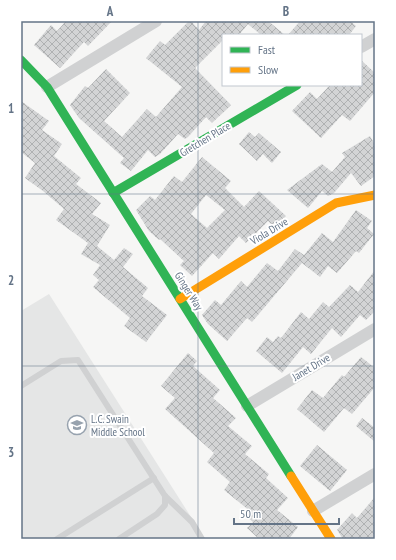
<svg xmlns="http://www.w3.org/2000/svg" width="396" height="560" font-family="'PT Sans Narrow',sans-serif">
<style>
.built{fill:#e5e6e6}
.building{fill:url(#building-cross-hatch);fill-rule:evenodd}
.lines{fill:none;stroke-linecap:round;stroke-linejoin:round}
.lane{stroke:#d0d1d2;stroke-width:6}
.street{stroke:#d0d1d2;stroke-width:12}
.fast{stroke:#30b455;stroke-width:9}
.slow{stroke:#ff9f0a;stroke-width:9}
.grid{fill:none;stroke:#647487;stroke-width:1;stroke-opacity:0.55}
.labels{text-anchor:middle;stroke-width:4;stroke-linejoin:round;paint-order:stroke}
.street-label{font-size:11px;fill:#647487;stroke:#fff}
.poi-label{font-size:11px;fill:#647487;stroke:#fff;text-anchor:start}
.neatline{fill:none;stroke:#647487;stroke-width:1.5}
.grid-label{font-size:13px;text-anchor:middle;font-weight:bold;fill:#647487}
</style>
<defs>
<pattern id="building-cross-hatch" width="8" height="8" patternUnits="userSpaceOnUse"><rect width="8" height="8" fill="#d3d4d5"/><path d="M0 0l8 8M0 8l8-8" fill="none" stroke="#afb1b2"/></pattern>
</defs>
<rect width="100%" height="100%" fill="#f6f6f5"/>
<polygon class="built" points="49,294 205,539 21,539 21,311"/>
<g class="building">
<polygon points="66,21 112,21 88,46 84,42 60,68 34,45 51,25 57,31"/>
<polygon points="189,21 191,21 199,30 206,21 268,21 285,35 261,35 248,24 239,35 223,35 223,40 195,68 231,105 212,123 206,117 188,137 185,139 178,134 160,154 155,157 148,150 131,171 120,163 124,158 79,118 70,105 85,86 88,88 106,69 130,93 104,121 122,137 147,109 156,117 182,87 146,58 160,41 165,45"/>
<polygon points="300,21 350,21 356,26 349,35 288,35"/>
<polygon points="361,60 375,73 375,92 350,121 342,115 321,138 292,111 310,92 317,99 330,85 361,85"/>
<polygon points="21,101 49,121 42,130 62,144 54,156 81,178 76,184 101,203 92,214 110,225 97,246 114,260 124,248 133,254 123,267 148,288 142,296 167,315 146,342 124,326 130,318 93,287 99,280 93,275 100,265 81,254 88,243 56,220 64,209 43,191 25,178 35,163 21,152"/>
<polygon points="249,132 255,137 259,133 281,152 272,163 263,154 257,161 239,144"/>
<polygon points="370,136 375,145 375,176 361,186 351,173 334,193 328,196 322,191 308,208 287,190 322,164 332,172 345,157 342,153"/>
<path d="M 202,157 L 231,181 L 225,188 L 244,207 L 259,191 L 286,216 L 275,228 L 268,221 L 246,243 L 239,236 L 219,259 L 213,253 L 192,276 L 180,265 L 184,261 L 160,239 L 159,240 L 149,231 L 136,210 L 150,196 L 155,200 L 174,176 L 182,182 ZM 206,195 L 225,210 L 207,228 L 191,214 Z"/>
<polygon points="356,210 372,221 367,228 374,234 359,253 356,251 337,273 328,266 320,277 302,263 252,322 247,318 227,341 208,324 202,315 215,300 221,305 241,281 247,287 267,263 278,271 295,249 304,255 322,233 333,242"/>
<polygon points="375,270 375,311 366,320 360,315 341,337 332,328 311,354 303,347 282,373 256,351 267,337 273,342 278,336 281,338 301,312 309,319 323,302 329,307 350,285 358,292"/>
<polygon points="188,353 197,361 193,366 220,390 213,398 236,418 228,426 252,446 245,454 269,474 266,478 288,498 277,510 298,527 289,539 259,539 247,528 253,522 246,516 250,511 224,490 230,482 207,462 214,453 165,409 175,398 161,386"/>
<polygon points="361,357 375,368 375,387 352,414 344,408 324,432 297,409 312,390 323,398 342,375 344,377"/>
<polygon points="362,418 375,428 375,442 356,426"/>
<polygon points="317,445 347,470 330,491 300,466"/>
<polygon points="375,497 375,539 343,539 337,530 352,513 357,518"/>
</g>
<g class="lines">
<g class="lane">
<polyline points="21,386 61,361 78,360 165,496 192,522 202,539"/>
<polyline points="57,539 154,478"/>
<polyline points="119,539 157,514 165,505 165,496"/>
</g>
<g class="street">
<polyline points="361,47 375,39"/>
<polyline points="47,87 156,21"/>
<polyline points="247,406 375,329"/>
<polyline points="313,511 375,474"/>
</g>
<g class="fast">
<polyline points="21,60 47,87 291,476"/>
<polyline points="113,193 297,85"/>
</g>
<g class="slow">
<polyline points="180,299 336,203 375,195"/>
<polyline points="291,476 331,539"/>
</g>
</g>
<path class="grid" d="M 198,21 L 198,539M 21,194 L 375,194M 21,366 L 375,366"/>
<defs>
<g id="school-ring" transform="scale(1)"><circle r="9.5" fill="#fff" stroke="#97a2ae" stroke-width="1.5"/><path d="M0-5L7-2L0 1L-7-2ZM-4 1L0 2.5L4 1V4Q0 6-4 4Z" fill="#97a2ae"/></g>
</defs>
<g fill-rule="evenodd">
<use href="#school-ring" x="77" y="425"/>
</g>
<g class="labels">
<g class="street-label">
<text transform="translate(205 139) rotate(-31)" y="4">Gretchen Place</text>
<text transform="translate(269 231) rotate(-31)" y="4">Viola Drive</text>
<text transform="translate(189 291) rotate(58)" y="4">Ginger Way</text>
<text transform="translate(311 367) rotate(-31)" y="4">Janet Drive</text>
</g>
<g class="poi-label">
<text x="91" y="423">L.C. Swain<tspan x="91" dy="13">Middle School</tspan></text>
</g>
</g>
<rect width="396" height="560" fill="none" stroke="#ffffff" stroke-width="44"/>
<rect x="222" y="34" width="140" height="52" fill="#ffffff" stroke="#c1c7cf"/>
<rect x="230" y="47" width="20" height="6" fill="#30b455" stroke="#c1c7cf"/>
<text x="258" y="54" font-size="12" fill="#647487">Fast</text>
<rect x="230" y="67" width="20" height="6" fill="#ff9f0a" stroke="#c1c7cf"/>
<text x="258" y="74" font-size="12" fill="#647487">Slow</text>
<path d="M234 518v6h105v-6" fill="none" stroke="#647487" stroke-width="2"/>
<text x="240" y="518" font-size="12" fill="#647487" stroke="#ffffff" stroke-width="3" paint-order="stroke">50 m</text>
<rect x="22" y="22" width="352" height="516" class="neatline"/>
<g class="grid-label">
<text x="110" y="16">A</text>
<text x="286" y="16">B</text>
<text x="11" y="113">1</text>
<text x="11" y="285">2</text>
<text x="11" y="457">3</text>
</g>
</svg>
